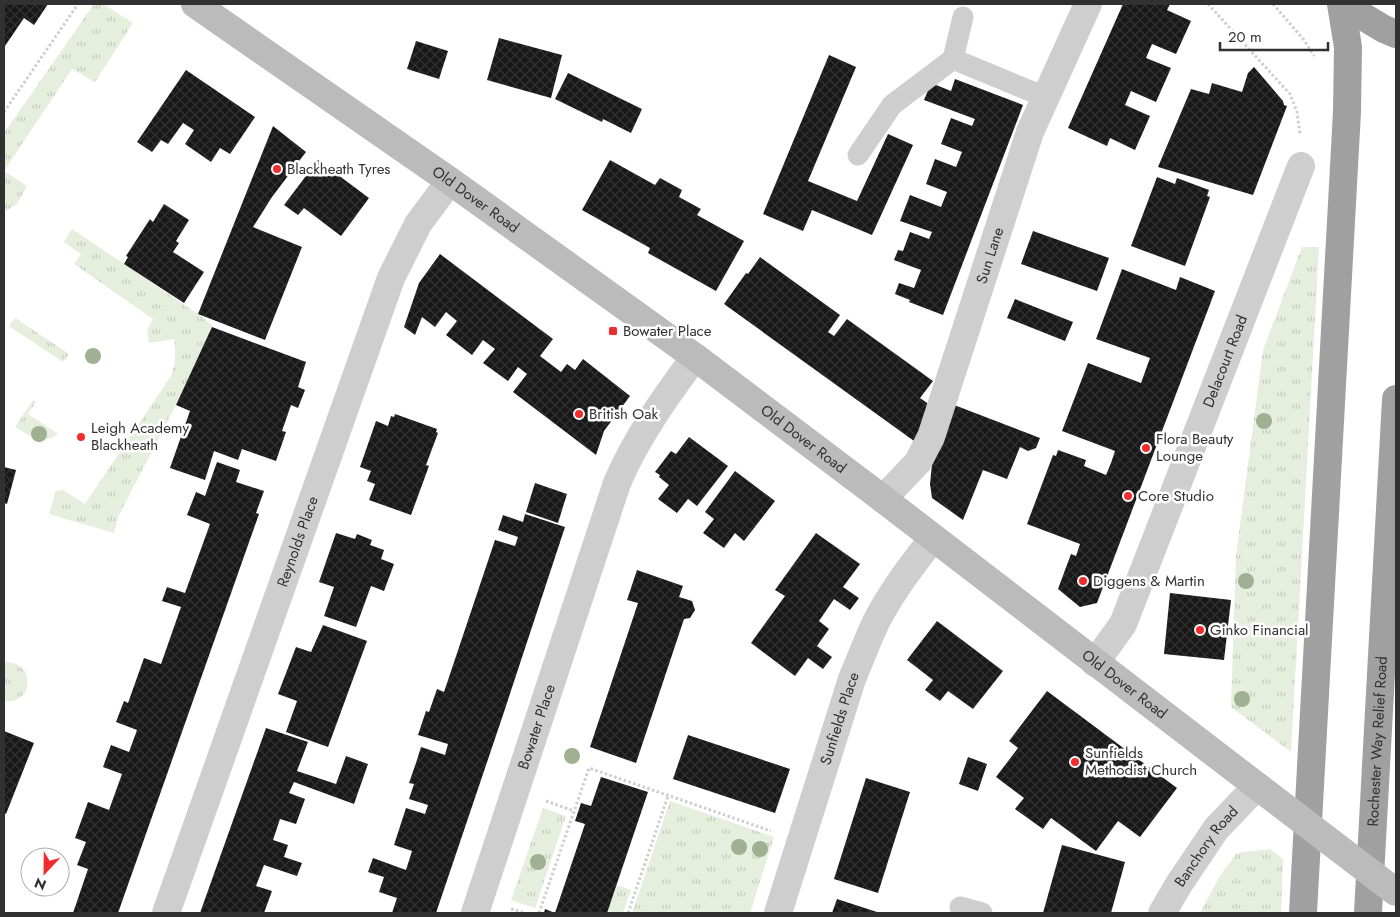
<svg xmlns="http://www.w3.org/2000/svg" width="1400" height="917" font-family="Jost,sans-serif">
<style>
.grass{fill:url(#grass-tufts)}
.building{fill:url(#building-cross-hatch)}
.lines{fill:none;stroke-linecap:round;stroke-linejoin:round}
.path{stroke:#cecece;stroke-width:3;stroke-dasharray:2.5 2.5;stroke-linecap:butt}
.service{stroke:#cecece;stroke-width:21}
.minor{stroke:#cecece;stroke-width:28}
.secondary{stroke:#bbb;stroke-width:28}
.trunk{stroke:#a0a0a0;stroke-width:28}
.secondary-bridge{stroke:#bbb;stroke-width:28}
.tree{fill:#9fb093}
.poi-dot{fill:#ef2c2e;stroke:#fff;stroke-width:2}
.labels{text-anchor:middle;stroke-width:5;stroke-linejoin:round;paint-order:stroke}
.poi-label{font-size:15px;fill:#313131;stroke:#fff;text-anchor:start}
.street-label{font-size:15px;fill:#313131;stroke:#fff}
</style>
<defs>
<pattern id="grass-tufts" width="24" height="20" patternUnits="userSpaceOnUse" patternTransform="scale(1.25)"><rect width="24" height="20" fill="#e6eede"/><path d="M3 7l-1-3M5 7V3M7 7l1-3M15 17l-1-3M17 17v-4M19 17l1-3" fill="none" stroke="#c6cdbf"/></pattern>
<pattern id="building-cross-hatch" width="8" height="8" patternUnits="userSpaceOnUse" patternTransform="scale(1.25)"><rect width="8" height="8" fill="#181818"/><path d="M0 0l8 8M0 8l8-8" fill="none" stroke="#313131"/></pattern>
</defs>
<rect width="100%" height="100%" fill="#fff"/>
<g class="grass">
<polygon points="94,4 103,4 133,23 95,82 72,69 4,171 27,186 17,204 4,212 4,133"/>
<path d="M 72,229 L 201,316 L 213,326 L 176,405 L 118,517 L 114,533 L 49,514 L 56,491 L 63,490 L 85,504 L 171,376 C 176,363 176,353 174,339 L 149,343 L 147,330 L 153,319 L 74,264 L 81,254 L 64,242 Z"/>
<polygon points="1302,247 1319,247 1291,752 1231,707 1236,556 1263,350"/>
<polygon points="15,318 69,354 63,362 9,326"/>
<path d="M 33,400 L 36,402 L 28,414 L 58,434 C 43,446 28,435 15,427 Z"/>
<path d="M 4,662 C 36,660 35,705 4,701 Z"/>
<polygon points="670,801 774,837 750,913 632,913"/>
<polygon points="543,808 566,816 535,908 511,900"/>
<polygon points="1270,849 1283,859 1281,913 1200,913 1220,876 1237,853"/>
<polygon points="617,885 631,890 623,913 607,913"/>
</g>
<g class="building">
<polygon points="4,4 48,4 34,25 24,18 5,46 4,45"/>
<polygon points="1123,4 1170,4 1167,10 1191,21 1176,54 1152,44 1146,58 1171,68 1156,102 1131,91 1125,105 1150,116 1135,150 1110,138 1107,146 1068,128"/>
<polygon points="499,38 562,55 551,98 487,80"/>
<polygon points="416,41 448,51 439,79 407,69"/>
<polygon points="829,55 856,67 808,181 857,201 888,134 913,145 872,235 812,210 803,231 763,214"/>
<polygon points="1254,67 1283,101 1284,105 1287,106 1253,195 1158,167 1191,89 1209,94 1212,83 1242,92 1248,73"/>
<polygon points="186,70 255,117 230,154 220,148 211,162 185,144 194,130 183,123 168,144 161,140 152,152 137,142"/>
<polygon points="568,73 642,109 631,133 603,119 602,122 555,99"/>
<polygon points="955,79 1023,105 943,315 909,302 910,300 895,294 899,283 914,288 921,270 894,260 898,250 903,251 910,232 929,239 932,232 900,221 910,195 941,207 947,192 926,184 935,159 956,167 962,152 941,144 951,118 972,126 975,119 924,100 931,83 951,91"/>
<polygon points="273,126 306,152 272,197 253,227 302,247 265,340 198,314"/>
<polygon points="318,160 369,198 341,236 304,208 298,215 284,205"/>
<polygon points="610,160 655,185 660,178 682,190 679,197 701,209 697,215 744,241 716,291 648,253 650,248 582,210"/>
<polygon points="1157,177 1175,184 1177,178 1209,190 1207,196 1210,197 1185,266 1131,246"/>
<polygon points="164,204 189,220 176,241 179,243 173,252 204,272 184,303 124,264 128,257 126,256 150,219 153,222"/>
<polygon points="1033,231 1109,258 1097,291 1021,264"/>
<polygon points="440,254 553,339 540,356 561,372 567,364 575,370 583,359 630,396 604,431 596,455 513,392 527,374 518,367 508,381 483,363 495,349 483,340 472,355 446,335 457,321 446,312 435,327 422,317 415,335 404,327 419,283"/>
<polygon points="760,257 840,315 828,332 834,336 847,319 933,381 920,398 930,405 914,441 724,304 746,273 748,274"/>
<polygon points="1122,269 1176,290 1180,277 1215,291 1097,603 1080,607 1058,589 1071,554 1076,556 1080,544 1027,524 1053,455 1056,456 1058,450 1086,460 1084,466 1106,475 1111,463 1115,451 1062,431 1088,363 1141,383 1150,358 1096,339"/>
<polygon points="1015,299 1073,322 1065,341 1007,318"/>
<polygon points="212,327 306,362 298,387 305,390 298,408 291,405 282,431 286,432 276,461 242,449 238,460 214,451 205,480 170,468 190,411 176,405"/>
<polygon points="949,403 1040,438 1036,448 1028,451 1020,447 1007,479 983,470 963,520 932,498 930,484 932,464"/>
<polygon points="395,414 437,429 436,432 438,433 426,465 429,466 411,515 369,500 375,484 367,481 371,471 360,467 376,421 388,426 391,416 394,417"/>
<polygon points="689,437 728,466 697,506 688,499 677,513 658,499 669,485 659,477 660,475 655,472 671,451 676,454"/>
<polygon points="217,462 240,470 236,482 264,491 256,513 259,514 118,913 73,913 88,869 77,865 86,842 75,838 88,802 109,810 122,774 103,767 111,745 129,752 137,730 116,722 124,701 128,703 144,658 161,664 181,607 162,601 167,587 185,593 210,524 187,515 196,492 205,496"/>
<polygon points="4,467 16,470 7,504 4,503"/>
<polygon points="735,471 775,501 744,541 735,533 724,548 703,533 714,519 705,512"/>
<polygon points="535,483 567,494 558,523 526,512"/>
<polygon points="525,514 565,527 504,712 436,913 392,913 397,898 379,892 384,877 368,872 373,858 406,870 412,851 394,845 406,808 425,814 428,805 409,799 414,784 409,783 417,760 421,747 445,755 448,744 418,735 426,711 429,712 437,689 444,692 495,540 515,546 518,537 498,530 503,515 523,522"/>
<polygon points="336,533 355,539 357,534 372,540 370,545 384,550 381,559 394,564 384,591 371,586 356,627 324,616 334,587 319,582"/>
<polygon points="816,533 860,564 843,587 859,598 850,610 834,599 819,621 829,629 817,646 832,657 823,669 808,658 795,676 751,643 785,596 775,590"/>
<polygon points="637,570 683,586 679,597 692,601 695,610 690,618 684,619 636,763 590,747 638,603 627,600"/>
<polygon points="1170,593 1231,600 1224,660 1164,654"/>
<polygon points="937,621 1003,671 973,709 948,691 940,701 925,690 933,680 907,660"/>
<polygon points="323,625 367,641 328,747 286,732 297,701 278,694 296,647 311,652"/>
<polygon points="1047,691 1177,788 1140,837 1118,821 1096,851 1051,818 1043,829 1015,809 1024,798 996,777 1018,748 1009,741"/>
<polygon points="266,728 308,742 297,771 336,784 346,756 368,764 354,804 294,782 289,793 305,799 296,824 280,819 273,840 288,845 284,857 302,863 297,876 264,865 256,886 272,891 264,913 200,913"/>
<polygon points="4,731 34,743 6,814 4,813"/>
<polygon points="688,735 790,769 775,813 673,779"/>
<polygon points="968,757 987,764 978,791 959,784"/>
<polygon points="601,777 648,792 607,913 544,913 545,909 555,913 585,824 575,821 581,803 591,806"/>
<polygon points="866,778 910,792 878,893 834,879"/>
<polygon points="1062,845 1125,862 1111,913 1043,913"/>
<polygon points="837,899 880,913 832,913"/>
</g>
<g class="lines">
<g class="path">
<polyline points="1208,4 1290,94 1297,112 1300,134"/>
<polyline points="1273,4 1304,40 1314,56"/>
<polyline points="4,112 78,4"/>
<polyline points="546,801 574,811"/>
<polyline points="511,909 525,913"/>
<polyline points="539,913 589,768 771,831"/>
<polyline points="628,913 668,796"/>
</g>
<g class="service">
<polyline points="963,17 953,59 1045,97"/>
<polyline points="858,155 892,105 953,59"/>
<polyline points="960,907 982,913"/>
</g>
<g class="minor">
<path id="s1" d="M 883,499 L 918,462 L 931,437 L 1030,132 L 1088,4"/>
<path id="s2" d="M 1095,663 L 1123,624 L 1301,166"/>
<path id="s3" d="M 166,913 L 391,278 L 418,224 L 450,181"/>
<path id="s4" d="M 475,913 L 617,483 C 636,438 666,396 695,357"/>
<path id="s5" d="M 778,913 L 852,679 C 860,660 867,641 876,622 C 891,592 913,564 933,538"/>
<path id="s6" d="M 1162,913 L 1179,884 L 1216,829 L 1257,786"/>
</g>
<path class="secondary" id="s7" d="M 195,4 L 450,181 L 695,357 L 883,499 L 1257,786"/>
<g class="trunk">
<polyline points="1342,4 1384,29 1396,34"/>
<polyline points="1303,913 1347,112 1348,47 1341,4"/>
<path id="s8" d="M 1368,913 L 1396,399"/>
</g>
<polyline class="secondary-bridge" points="1257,786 1396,892"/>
</g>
<g class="tree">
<circle cx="93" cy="356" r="8"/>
<circle cx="1264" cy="421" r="8"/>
<circle cx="39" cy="434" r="8"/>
<circle cx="1246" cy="581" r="8"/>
<circle cx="1242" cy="699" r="8"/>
<circle cx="572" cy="756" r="8"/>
<circle cx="739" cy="847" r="8"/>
<circle cx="760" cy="849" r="8"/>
<circle cx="538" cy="862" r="8"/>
</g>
<g class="poi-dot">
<circle cx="277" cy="169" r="5"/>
<rect x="608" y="326" width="10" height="10" rx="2.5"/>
<circle cx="579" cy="414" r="5"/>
<circle cx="81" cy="437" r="5"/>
<circle cx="1146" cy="448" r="5"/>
<circle cx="1128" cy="496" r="5"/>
<circle cx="1083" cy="581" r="5"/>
<circle cx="1200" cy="630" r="5"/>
<circle cx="1075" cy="762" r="5"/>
</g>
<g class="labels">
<g class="poi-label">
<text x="287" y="174">Blackheath Tyres</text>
<text x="623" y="336">Bowater Place</text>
<text x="589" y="419">British Oak</text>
<text x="91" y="433">Leigh Academy<tspan x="91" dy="17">Blackheath</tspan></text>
<text x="1156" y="444">Flora Beauty<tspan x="1156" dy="17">Lounge</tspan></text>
<text x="1138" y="501">Core Studio</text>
<text x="1093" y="586">Diggens &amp; Martin</text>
<text x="1210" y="635">Ginko Financial</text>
<text x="1085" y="758">Sunfields<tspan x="1085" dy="17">Methodist Church</tspan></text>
</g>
<g class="street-label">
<text dy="5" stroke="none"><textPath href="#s7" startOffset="342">Old Dover Road</textPath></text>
<text dy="5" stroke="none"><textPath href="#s1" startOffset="270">Sun Lane</textPath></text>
<text dy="5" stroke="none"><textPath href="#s2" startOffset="330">Delacourt Road</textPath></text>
<text dy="5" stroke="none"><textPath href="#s7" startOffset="748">Old Dover Road</textPath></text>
<text dy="5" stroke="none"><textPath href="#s3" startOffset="394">Reynolds Place</textPath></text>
<text dy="5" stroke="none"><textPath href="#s7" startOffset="1152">Old Dover Road</textPath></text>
<text dy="5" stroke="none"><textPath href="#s5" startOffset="204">Sunfields Place</textPath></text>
<text dy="5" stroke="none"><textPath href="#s4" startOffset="196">Bowater Place</textPath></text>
<text dy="5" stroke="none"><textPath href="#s8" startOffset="172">Rochester Way Relief Road</textPath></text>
<text dy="5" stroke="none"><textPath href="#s6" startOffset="80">Banchory Road</textPath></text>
</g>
</g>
<rect width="1400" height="917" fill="none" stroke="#313131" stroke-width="10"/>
<g transform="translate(45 872) rotate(202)"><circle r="24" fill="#ffffff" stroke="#adadad"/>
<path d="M0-4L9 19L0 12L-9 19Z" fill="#ef2c2e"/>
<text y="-8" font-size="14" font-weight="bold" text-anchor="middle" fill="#313131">N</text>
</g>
<path d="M1220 42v8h108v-8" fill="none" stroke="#313131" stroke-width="2.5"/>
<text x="1228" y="42" font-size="15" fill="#313131" stroke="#ffffff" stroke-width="4" paint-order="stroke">20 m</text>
</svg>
